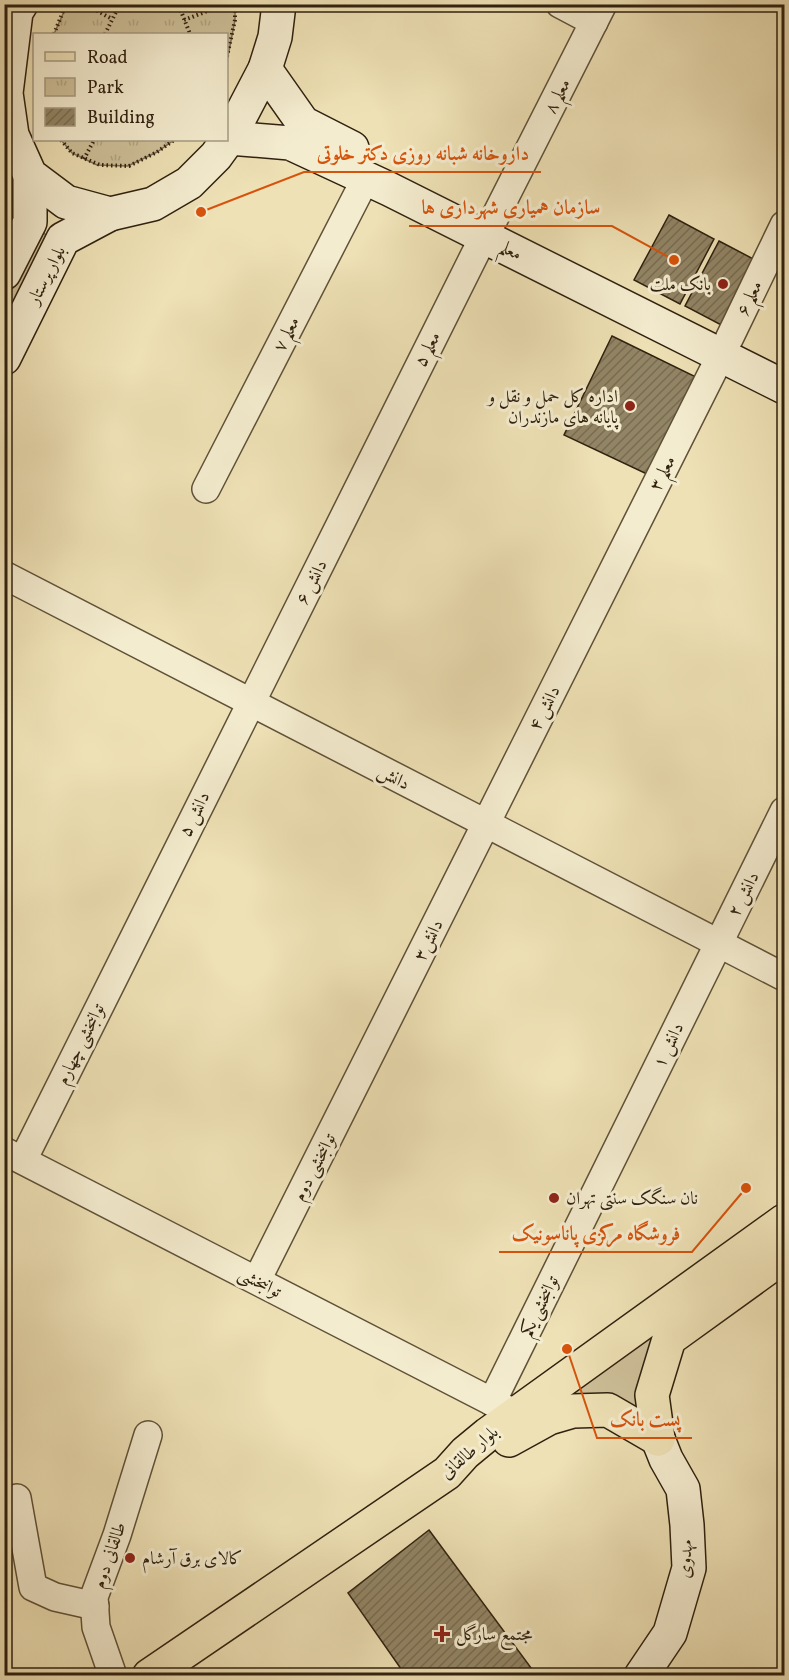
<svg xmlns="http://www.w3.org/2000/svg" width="789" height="1680" font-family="Vollkorn,Amiri,serif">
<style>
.grass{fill:#cec099;stroke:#7e7054;stroke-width:1.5}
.park{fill:url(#park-tufts);stroke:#7e7054;stroke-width:1.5}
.building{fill:url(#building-hatch);stroke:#2f210f;stroke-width:1.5}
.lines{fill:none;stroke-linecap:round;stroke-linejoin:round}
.minor-casing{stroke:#5f5138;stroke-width:30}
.secondary-casing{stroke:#2f210f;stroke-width:36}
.primary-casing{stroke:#2f210f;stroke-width:36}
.path{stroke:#2f210f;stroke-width:4;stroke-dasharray:1.5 3;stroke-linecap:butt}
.minor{stroke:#f4eccf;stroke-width:27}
.secondary{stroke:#f4eccf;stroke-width:33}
.primary{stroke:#eee1b5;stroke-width:33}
.poi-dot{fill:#8f2418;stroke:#f4eccf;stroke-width:2}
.labels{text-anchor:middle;stroke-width:6;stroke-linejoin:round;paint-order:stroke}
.street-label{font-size:18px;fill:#2f210f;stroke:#f4eccf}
.poi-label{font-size:18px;fill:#2f210f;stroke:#f4eccf;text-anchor:start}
.leader{fill:none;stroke:#d6530c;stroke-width:2}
.callout-dot{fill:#d6530c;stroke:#f4eccf;stroke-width:2}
.callout-label{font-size:20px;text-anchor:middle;font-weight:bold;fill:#d6530c;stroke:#f4eccf;stroke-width:6;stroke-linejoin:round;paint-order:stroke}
</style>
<defs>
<pattern id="park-tufts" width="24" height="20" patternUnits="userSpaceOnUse" patternTransform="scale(1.5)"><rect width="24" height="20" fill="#cec099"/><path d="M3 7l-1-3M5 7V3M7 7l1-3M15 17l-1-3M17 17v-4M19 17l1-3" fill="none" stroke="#b1a583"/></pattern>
<pattern id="building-hatch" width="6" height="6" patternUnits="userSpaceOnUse" patternTransform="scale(1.5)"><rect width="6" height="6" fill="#928565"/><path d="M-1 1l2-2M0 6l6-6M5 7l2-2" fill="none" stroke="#786c52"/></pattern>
</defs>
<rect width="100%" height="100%" fill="#eee1b5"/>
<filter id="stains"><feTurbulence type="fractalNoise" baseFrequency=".00333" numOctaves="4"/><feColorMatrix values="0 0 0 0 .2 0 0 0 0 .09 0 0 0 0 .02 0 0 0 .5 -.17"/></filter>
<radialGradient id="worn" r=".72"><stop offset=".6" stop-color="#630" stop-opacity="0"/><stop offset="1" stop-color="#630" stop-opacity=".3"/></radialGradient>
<g class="grass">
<polygon points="38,232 44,233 51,241 5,344 5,283"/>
<polygon points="635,1333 664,1334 643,1422 550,1413"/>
</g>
<g class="park">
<polygon points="67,5 235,5 235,20 227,61 226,34 54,34"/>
<polygon points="61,140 174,140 157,152 128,166 97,165 72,153"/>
</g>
<g class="building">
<polygon points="669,215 714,239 680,304 634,280"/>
<polygon points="719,241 761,263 727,328 685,306"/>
<polygon points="612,336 696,377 649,475 564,435"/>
<polygon points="429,1530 537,1676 406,1676 348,1593"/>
</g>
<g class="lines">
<g class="minor-casing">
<g id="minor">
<polyline points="560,4 594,22"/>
<polyline points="494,219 603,4"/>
<polyline points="729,339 784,225"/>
<polyline points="206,489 366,178"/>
<polyline points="4,575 784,977"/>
<polyline points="4,1151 508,1410"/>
<polyline points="23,1160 484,236"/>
<polyline points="257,1280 721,355"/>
<polyline points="492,1402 784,811"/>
<polyline points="17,1498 33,1587 55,1597 95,1606"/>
<polyline points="113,1676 96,1627 94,1597 117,1535 148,1435"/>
</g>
</g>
<g class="secondary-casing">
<g id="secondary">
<polyline points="21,4 16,12 6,93 12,135 30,175 66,202 110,214 153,204 189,183 216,156 229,138 265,69 275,37 279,4"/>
<polyline points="265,69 303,123 352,148"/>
<polyline points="229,138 290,143 389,189 784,387"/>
<polyline points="4,273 30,222 30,175"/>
<polyline points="4,358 63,239 110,214"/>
<polyline points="641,1676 670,1633 689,1568 687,1525 683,1489 666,1459 658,1439"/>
</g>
</g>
<g class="primary-casing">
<g id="primary">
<polyline points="658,1439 652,1395 669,1339 784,1256"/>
<polyline points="509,1440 549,1418 573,1411 608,1410 658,1439"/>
<polyline points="149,1676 447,1473 465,1453 488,1434 784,1221"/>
</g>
</g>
<g class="path">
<polyline points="85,4 112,19"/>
<polyline points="168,4 181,11 190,34"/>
<polyline points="184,20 226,4"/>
<polyline points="54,34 66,4"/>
<polyline points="105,34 119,6 123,4"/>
<polyline points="226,61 235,20 235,4"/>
<polyline points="61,140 72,153 100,165 129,166 157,152 174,140"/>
<polyline points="84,159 94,140"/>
</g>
<use href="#minor" class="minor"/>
<use href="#secondary" class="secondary"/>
<use href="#primary" class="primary"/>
</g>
<g class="poi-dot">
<circle cx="723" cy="284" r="6"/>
<circle cx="630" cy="406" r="6"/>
<circle cx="554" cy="1198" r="6"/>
<circle cx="130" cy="1558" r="6"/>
<path d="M439 1625h6v6h6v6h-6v6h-6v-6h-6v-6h6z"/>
</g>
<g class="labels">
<g class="street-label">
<text transform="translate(557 96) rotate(-63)" y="6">معلم ۸</text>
<text transform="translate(511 250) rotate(26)" y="6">معلم</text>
<text transform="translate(46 275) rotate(-63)" y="6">بلوار پرستار</text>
<text transform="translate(749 298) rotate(-64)" y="6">معلم ۶</text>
<text transform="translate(286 334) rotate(-63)" y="6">معلم ٧</text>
<text transform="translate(427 349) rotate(-63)" y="6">معلم ۵</text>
<text transform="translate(662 473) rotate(-63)" y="6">معلم ۳</text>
<text transform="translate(311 582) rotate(-63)" y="6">دانش ۶</text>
<text transform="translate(544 708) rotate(-63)" y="6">دانش ۴</text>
<text transform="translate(394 777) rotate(28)" y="6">دانش</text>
<text transform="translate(194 814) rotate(-64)" y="6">دانش ۵</text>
<text transform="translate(743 894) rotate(-63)" y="6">دانش ٢</text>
<text transform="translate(428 940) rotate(-63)" y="6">دانش٣</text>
<text transform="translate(80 1044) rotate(-64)" y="6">توانبخشی چهارم</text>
<text transform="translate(668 1045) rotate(-64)" y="6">دانش ١</text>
<text transform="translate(314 1167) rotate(-63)" y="6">توانبخشی دوم</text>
<text transform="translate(260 1282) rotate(27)" y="6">توانبخشی</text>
<text transform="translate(539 1306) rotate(-64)" y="6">توانبخشی یکم</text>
<text transform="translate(469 1452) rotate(-41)" y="6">بلوار طالقانی</text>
<text transform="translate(109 1555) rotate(-71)" y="6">طالقانی دوم</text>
<text transform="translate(685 1559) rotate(-86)" y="6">مهدوی</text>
</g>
<g class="poi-label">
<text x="711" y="290" text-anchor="end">بانک ملت</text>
<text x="618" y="402" text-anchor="end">اداره کل حمل و نقل و<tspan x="618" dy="21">پایانه های مازندران</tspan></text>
<text x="566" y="1204">نان سنگک سنتی تهران</text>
<text x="142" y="1564">کالای برق آرشام</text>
<text x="456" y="1640">مجتمع سارگل</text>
</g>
</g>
<path class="leader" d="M201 212L304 172H541M674 260L612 226H409M746 1188L692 1252H499M567 1349L597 1438H692"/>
<g class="callout-dot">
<circle cx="201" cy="212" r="6"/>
<circle cx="674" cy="260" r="6"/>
<circle cx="746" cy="1188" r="6"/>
<circle cx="567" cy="1349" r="6"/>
</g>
<g class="callout-label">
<text x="423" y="160">داروخانه شبانه روزی دکتر خلوتی</text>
<text x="511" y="214">سازمان همیاری شهرداری ها</text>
<text x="596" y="1240">فروشگاه مرکزی پاناسونیک</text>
<text x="645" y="1426">پست بانک</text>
</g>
<rect width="789" height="1680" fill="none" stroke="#eee1b5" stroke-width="24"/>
<rect x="6" y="6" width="777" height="1668" fill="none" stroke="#2f210f" stroke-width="3"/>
<rect x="12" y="12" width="765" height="1656" fill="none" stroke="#2f210f" stroke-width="1.5"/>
<rect x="33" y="33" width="195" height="108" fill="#f4eccf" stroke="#a59b82" stroke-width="1.5"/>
<rect x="45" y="52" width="30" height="9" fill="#eee1b5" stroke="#a59b82" stroke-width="1.5"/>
<text x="87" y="63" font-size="18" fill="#2f210f">Road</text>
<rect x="45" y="78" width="30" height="18" fill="url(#park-tufts)" stroke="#a59b82" stroke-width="1.5"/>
<text x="87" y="93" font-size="18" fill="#2f210f">Park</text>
<rect x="45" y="108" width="30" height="18" fill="url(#building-hatch)" stroke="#a59b82" stroke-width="1.5"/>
<text x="87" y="123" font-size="18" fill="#2f210f">Building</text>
<rect width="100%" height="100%" filter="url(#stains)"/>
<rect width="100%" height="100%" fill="url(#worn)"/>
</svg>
